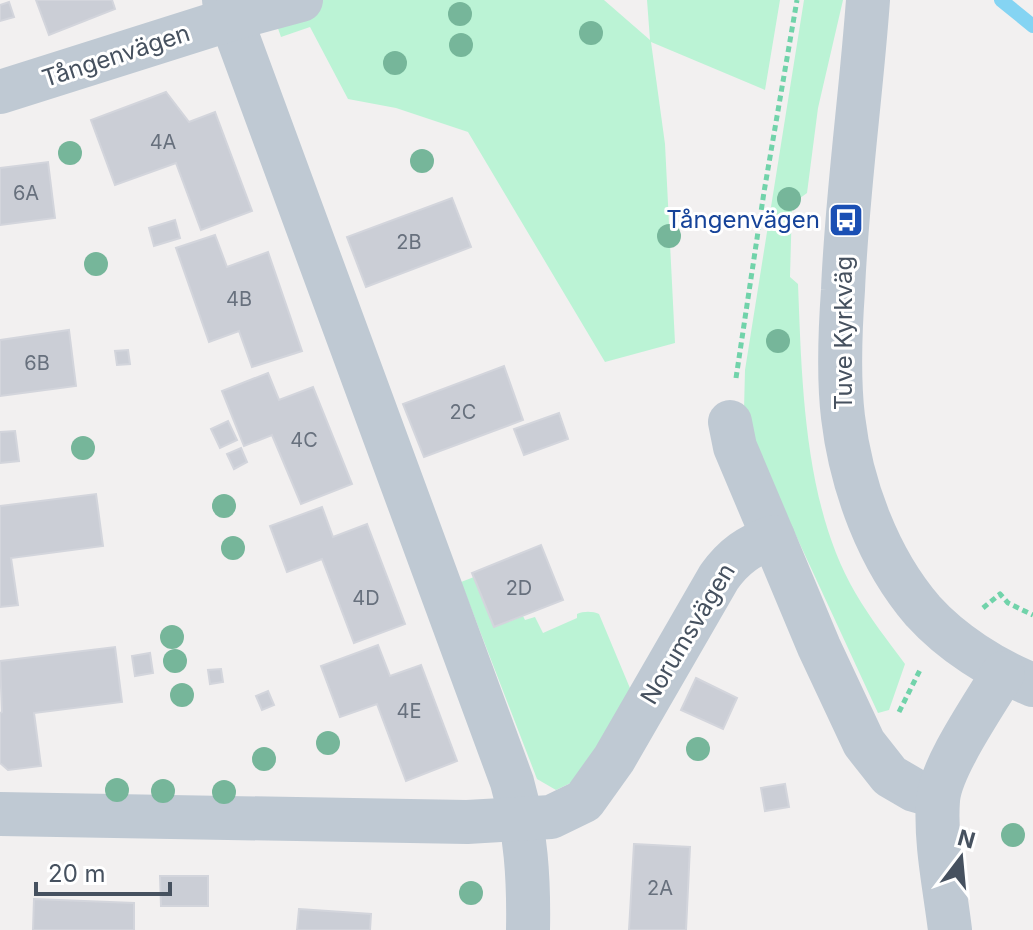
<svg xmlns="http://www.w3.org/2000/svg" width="1033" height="930" font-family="Inter,sans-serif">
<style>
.green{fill:#bbf3d5}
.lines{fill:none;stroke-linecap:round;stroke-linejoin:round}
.stream{stroke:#85d4f3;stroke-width:14}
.building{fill:#cbced6;stroke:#d3d5dc;stroke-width:2}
.path{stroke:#71d3aa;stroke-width:5;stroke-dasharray:6 4;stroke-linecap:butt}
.minor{stroke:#bfc9d3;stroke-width:44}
.tree{fill:#76b69a}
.labels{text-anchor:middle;stroke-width:6;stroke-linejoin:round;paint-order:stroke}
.number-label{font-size:20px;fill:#67707d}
.street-label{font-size:24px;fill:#46515f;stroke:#fff}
.transit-label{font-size:24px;fill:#164399;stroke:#fff;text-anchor:end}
</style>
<rect width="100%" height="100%" fill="#f2f0f0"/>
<g class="green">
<polygon points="268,0 604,0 650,40 647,0 780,0 765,90 651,42 665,144 675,343 605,362 468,132 396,108 348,99 310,27 281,37"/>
<path d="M 804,0 L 843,0 L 818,108 L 807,193 L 792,204 L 790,277 L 798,284 C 802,384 804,506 856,594 C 870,618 888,641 905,664 L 889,710 L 878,713 L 762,462 L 744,410 L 745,370 Z"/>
<path d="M 474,577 L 495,627 L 523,616 L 525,620 L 535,617 L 543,633 L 577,618 L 577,614 C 583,611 593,611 599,614 L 632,693 L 579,779 L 556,790 L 537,779 L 461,582 Z"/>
</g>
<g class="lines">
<polyline class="stream" points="1001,0 1033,26"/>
</g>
<g class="building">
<polygon points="36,0 112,0 115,9 49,35"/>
<polygon points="9,2 14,17 0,21 0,5"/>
<polygon points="166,92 189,122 215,112 252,211 201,230 176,163 115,185 91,120"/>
<polygon points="48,162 55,218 0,225 0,168"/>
<polygon points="452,198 471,247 366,287 347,237"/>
<polygon points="175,220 180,238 154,246 149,228"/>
<polygon points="215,235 227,267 268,252 302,351 252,367 239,331 209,342 176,248"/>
<polygon points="69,330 76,386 0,396 0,340"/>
<polygon points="128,350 130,364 117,365 115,351"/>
<polygon points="504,366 523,420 424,457 403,404"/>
<polygon points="268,373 279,400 313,387 352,484 301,504 272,435 244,446 222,391"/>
<polygon points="559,413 568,439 524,455 514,429"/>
<polygon points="228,421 237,440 220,448 211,429"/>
<polygon points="15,431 19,461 0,463 0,432"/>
<polygon points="241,448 247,462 234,469 227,454"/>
<polygon points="96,494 103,546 11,558 18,605 0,607 0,506"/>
<polygon points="322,507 333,537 367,524 405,624 354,643 322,559 287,572 270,526"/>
<polygon points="541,545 563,600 494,627 472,573"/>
<polygon points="378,645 390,676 421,665 457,761 406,781 377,704 340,717 321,666"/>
<polygon points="115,647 122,702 34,713 41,766 8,770 0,763 0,713 2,712 0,661"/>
<polygon points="150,653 153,673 135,676 132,656"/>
<polygon points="221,669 223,682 210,684 208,670"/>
<polygon points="696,678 737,698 723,729 681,710"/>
<polygon points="268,691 274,705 262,710 256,696"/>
<polygon points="785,784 789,807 765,811 761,788"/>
<polygon points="634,844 690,847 686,930 629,930"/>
<polygon points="160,876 208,876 208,906 161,906"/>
<polygon points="34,899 134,903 134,930 33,930"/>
<polygon points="299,909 371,914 370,930 297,930"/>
</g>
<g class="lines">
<g class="path">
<polyline points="736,378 764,192 797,0"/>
<polyline points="983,608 1000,594 1008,603 1033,615"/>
<polyline points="899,712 921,668"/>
</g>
<g class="minor">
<path d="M 224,0 L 512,782 C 526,832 529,879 528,930"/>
<path d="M 868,0 C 861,97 847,193 843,290 C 840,332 838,375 843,417 C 851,485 878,559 923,611 C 952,643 993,669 1033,685"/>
<polyline points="0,92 231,19 301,0"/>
<polyline points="730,422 735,447 773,537"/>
<path d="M 0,814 L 467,822 L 551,817 L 584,801 L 614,759 L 719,577 C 734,556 749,546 773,537 L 819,647 L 864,743 L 890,776 L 914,790 L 938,797"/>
<path d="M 950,930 C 945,888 935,843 938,800 C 941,766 985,704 1003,673"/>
</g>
</g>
<g class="tree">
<circle cx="460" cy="14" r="12"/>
<circle cx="591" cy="33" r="12"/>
<circle cx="461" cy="45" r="12"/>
<circle cx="395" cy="63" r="12"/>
<circle cx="70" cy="153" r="12"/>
<circle cx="422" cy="161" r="12"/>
<circle cx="789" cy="199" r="12"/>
<circle cx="669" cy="236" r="12"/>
<circle cx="96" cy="264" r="12"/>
<circle cx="778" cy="341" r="12"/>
<circle cx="83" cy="448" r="12"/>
<circle cx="224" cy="506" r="12"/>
<circle cx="233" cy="548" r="12"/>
<circle cx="172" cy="637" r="12"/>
<circle cx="175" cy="661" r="12"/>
<circle cx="182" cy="695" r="12"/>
<circle cx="328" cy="743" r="12"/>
<circle cx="698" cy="749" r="12"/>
<circle cx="264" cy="759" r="12"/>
<circle cx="117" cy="790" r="12"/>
<circle cx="163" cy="791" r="12"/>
<circle cx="224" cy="792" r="12"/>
<circle cx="1013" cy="835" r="12"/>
<circle cx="471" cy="893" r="12"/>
</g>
<defs>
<g id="bus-square" transform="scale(1.8)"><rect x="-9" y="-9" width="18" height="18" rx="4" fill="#1a4fb4" stroke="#fff"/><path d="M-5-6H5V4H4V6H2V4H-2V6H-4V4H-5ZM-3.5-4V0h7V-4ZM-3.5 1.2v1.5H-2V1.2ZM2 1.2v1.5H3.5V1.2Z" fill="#fff"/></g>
</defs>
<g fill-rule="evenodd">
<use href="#bus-square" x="846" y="220"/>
</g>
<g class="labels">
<g class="number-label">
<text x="163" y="149">4A</text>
<text x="26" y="200">6A</text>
<text x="409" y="249">2B</text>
<text x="239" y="306">4B</text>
<text x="37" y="370">6B</text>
<text x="463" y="419">2C</text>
<text x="304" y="447">4C</text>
<text x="519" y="595">2D</text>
<text x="366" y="605">4D</text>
<text x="409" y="718">4E</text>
<text x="660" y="895">2A</text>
</g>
<g class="street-label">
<text transform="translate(116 56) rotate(-18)" y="8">Tångenvägen</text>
<text transform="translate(844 333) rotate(-90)" y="8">Tuve Kyrkväg</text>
<text transform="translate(688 634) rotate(-59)" y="8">Norumsvägen</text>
</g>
<g class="transit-label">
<text x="820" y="228">Tångenvägen</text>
</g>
</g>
<g transform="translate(961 858) rotate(16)" stroke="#ffffff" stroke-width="6" paint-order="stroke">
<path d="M0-6L14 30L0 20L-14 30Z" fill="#46515f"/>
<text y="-12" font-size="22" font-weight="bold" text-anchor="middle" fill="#46515f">N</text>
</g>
<path d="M36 882v12h134v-12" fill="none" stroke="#46515f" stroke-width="4"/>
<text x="48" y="882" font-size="24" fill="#46515f" stroke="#ffffff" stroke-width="6" paint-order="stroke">20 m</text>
</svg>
